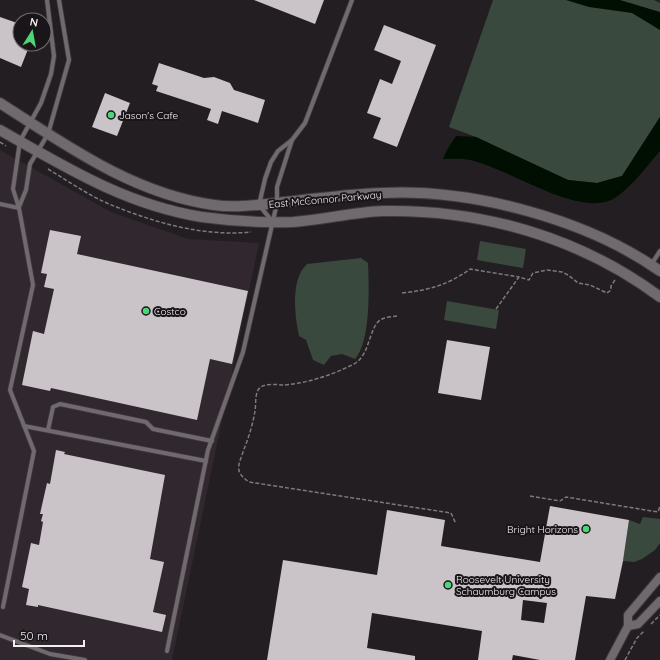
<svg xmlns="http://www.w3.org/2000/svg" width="660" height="660" font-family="Quicksand,sans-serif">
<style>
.built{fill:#31272e}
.green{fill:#3a493d}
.water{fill:#000f02}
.building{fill:#cac4c8;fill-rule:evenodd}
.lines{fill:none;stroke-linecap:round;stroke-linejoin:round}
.service-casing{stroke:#3f3b3e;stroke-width:5.5}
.minor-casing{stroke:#3f3b3e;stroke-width:10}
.tertiary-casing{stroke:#3f3b3e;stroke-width:12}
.path{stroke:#7e797c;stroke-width:1.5;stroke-dasharray:4 2;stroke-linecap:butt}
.service{stroke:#706a6e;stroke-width:4}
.minor{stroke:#706a6e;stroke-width:8}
.tertiary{stroke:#706a6e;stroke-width:10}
.poi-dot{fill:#4cd677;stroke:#1a1518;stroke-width:1.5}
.labels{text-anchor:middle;stroke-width:4;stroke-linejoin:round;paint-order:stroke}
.poi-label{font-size:10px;fill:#f3eff1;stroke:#1a1518;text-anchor:start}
.street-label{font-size:10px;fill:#f3eff1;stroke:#1a1518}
</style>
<rect width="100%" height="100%" fill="#231e22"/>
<polygon class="built" points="0,150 111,212 188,239 259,243 172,660 0,660"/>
<g class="green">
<polygon points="493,0 654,0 660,3 660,117 622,176 597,183 568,180 476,137 449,127"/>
<polygon points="480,241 526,249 523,268 477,260"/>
<path d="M 361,258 L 368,263 C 369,287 371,341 355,359 L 342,354 L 331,356 L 324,365 L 313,360 L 306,340 L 299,336 C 295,315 290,280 307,264 Z"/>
<polygon points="447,301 499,310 496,329 444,320"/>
<polygon points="643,517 660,519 660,543 655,550 642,559 634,562 623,561 629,520 640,524"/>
</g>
<g class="water">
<polygon points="566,0 620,0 660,12 660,30 632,13 589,7"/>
<path d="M 660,117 L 660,151 C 648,165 627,193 611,200 C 575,216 508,168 470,160 C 462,158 451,159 443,159 L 447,150 L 456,136 L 476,137 L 568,180 L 597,183 L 622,176 Z"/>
</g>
<g class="building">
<polygon points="254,0 324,0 315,24"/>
<polygon points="0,17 20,24 20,44 30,44 21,67 0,58"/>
<polygon points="384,25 436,45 397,147 373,138 381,118 367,113 380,79 392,84 401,61 374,50"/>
<polygon points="159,63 204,78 214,77 230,83 234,90 265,100 258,123 222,111 218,124 207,120 211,109 156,91 158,86 152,84"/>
<polygon points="105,93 130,103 117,136 92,127"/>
<polygon points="50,230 81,236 77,254 248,291 232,364 210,359 197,420 51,388 50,391 22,385 33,331 44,334 54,289 44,287 47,274 41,273"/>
<polygon points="447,340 490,347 481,400 438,393"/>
<polygon points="56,450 65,452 64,454 165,475 150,559 164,562 153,612 166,615 162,632 38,605 38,607 26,605 29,589 22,587 31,543 39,545 43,522 41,521 43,514 40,514 47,483 50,484"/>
<path d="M 550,506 L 629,520 L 623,561 L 615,599 L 586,596 L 575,660 L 540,660 L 513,655 L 512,660 L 478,660 L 482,631 L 372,613 L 367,648 L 415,656 L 415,660 L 267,660 L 283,560 L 377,575 L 387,510 L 445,520 L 441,546 L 540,562 ZM 523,600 L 547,603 L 544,623 L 521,620 Z"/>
</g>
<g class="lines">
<g class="service-casing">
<g id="service">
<polyline points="0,204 19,208"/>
<polyline points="19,207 26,190 30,164 48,134 69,60 59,0"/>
<polyline points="272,221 259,205 265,179 271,162 278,151 292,140 305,123 352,0"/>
<polyline points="651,265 660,251"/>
<polyline points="24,426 206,461"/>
<polyline points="48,430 53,407 60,404 146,422 153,429 212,441"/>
<polyline points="3,607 34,451 10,390 33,285 19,208 13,189 20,141 41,103 51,74 54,56 47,0"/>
<polyline points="0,635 50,654 85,660"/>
<polyline points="167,651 208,450 243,352 277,203 277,187 292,140"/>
</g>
</g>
<g class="minor-casing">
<g id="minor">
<polyline points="628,626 638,624 660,601"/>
<polyline points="610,660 628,626 628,615 660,577"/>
</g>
</g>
<g class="tertiary-casing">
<g id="tertiary">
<path d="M 0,103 C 67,146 134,194 214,205 C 235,208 257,205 277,203 C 312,199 348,194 383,193 C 473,189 586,219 660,271"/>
<path d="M 0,130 C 65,167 126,205 202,217 C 231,221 263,223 293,222 C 323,220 353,212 383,211 C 482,209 581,238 660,297"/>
</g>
</g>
<g class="path">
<polyline points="0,142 6,146"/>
<path d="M 48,169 C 68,181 88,195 109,204 C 153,222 202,237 251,232"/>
<path d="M 402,293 C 429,290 448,285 470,269 L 519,277"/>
<polyline points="496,309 519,277 529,280 533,273 547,270 562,272 568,275 578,283 590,285 607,293 611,290 611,286 615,280"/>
<path d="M 397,316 C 392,317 386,317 382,319 C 368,326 371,355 354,364 C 332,375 308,383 284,385 C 277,385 263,382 258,390 C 255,396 256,404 255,411 C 253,423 249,437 244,449 C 239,465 233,471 249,482 L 451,513 L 456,524"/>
<polyline points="530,496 560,501 566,497 658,512 660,506"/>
<polyline points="651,624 660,615"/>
<polyline points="625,660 637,638 644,631"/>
</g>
<use href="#service" class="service"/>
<use href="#minor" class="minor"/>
<use href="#tertiary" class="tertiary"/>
</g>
<g class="poi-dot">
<circle cx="111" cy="115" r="4"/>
<circle cx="146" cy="311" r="4"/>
<circle cx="586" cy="529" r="4"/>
<circle cx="448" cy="585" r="4"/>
</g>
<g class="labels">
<g class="poi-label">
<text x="119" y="119">Jason's Cafe</text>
<text x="154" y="315">Costco</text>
<text x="578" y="533" text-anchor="end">Bright Horizons</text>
<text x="456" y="583">Roosevelt University<tspan x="456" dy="12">Schaumburg Campus</tspan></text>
</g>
<g class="street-label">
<text transform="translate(325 199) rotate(-5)" y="4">East McConnor Parkway</text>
</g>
</g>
<g transform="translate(32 32) rotate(11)"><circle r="19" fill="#1a1518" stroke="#716c6f"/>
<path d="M0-3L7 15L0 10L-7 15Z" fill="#4cd677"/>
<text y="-6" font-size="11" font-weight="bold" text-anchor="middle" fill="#f3eff1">N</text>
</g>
<path d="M14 640v6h70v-6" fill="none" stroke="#f3eff1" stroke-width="2"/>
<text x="20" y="640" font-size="12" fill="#f3eff1" stroke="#1a1518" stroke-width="3" paint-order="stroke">50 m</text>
</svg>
